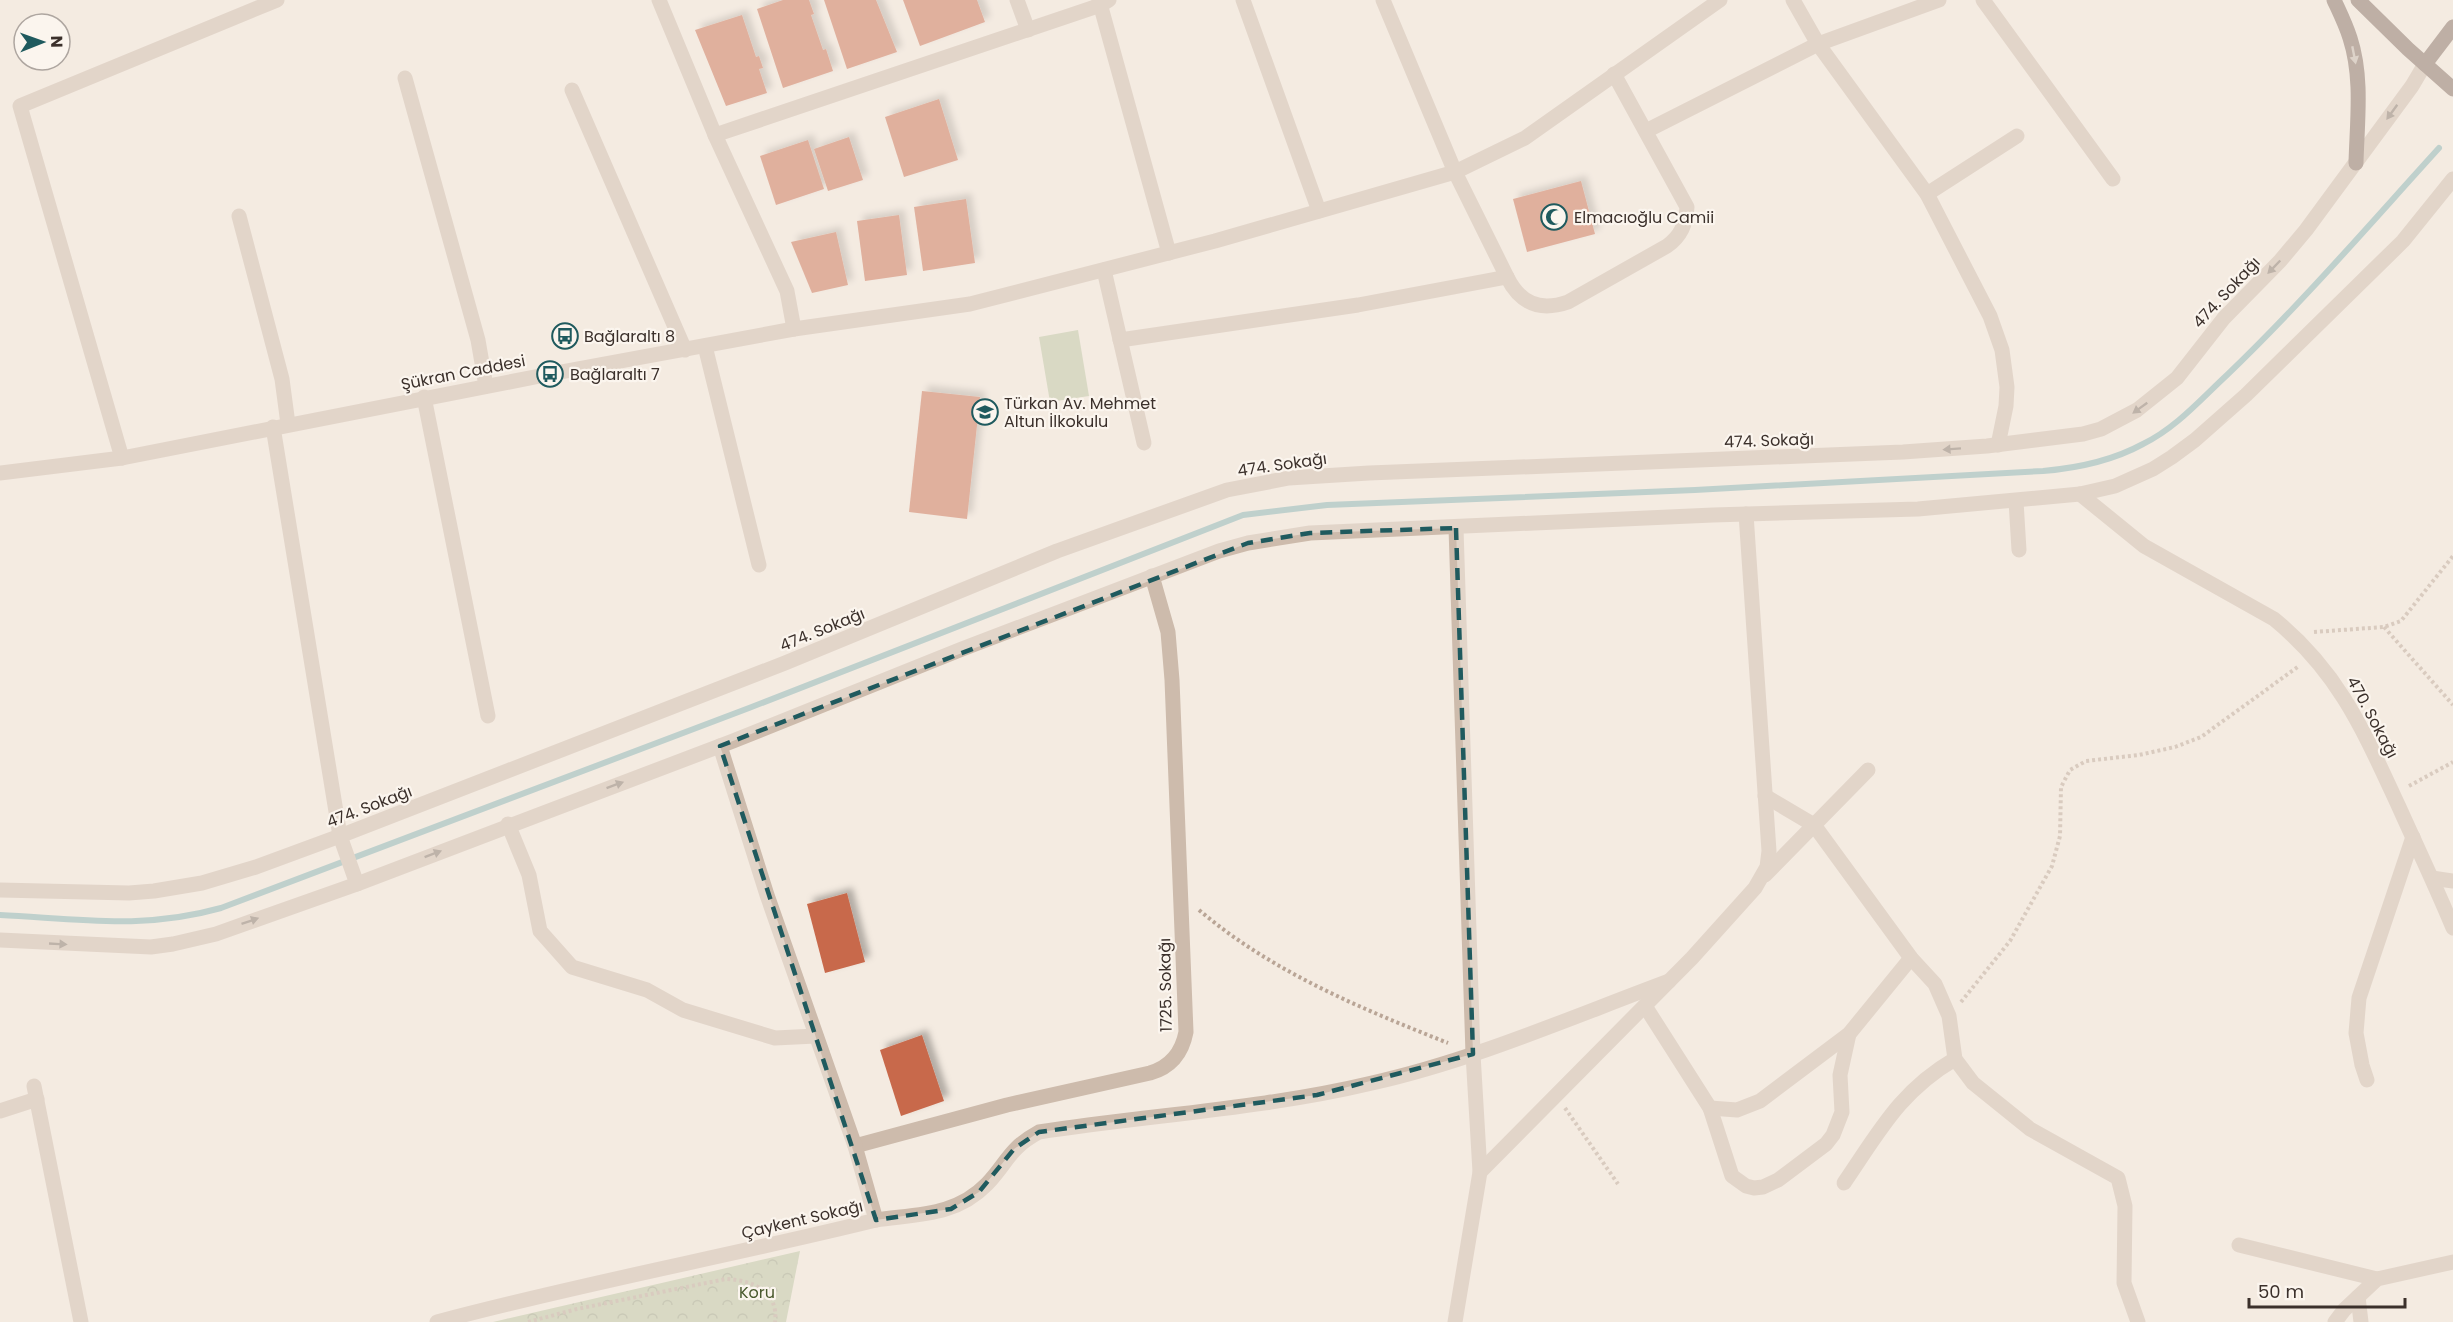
<svg xmlns="http://www.w3.org/2000/svg" width="2453" height="1322" font-family="Poppins,sans-serif">
<style>
.grass{fill:#b8c4a0}
.forest{fill:url(#forest-crowns)}
.lines{fill:none;stroke-linecap:round;stroke-linejoin:round}
.stream{stroke:#7fb0b2;stroke-width:6}
.building{fill:#c8694b;filter:url(#shadow)}
.path{stroke:#b9a596;stroke-width:4;stroke-dasharray:3 3;stroke-linecap:butt}
.minor{stroke:#cdbbac;stroke-width:15}
.major{stroke:#7d675c;stroke-width:15}
.oneway{fill:#c2b5ac}
.oneway2{fill:#7d6f65}
.marked{fill:none;stroke:#1f5a5e;stroke-width:4.5;stroke-dasharray:12 8;stroke-linejoin:round}
.labels{text-anchor:middle;stroke-width:4.5;stroke-linejoin:round;paint-order:stroke}
.poi-label{font-size:16px;fill:#3b302b;stroke:#fbf5ee;text-anchor:start}
.street-label{font-size:16px;fill:#3b302b;stroke:#fbf5ee}
.park-label{font-size:16px;fill:#4a5a2e;stroke:#fbf5ee}
</style>
<defs>
<pattern id="forest-crowns" width="20" height="18" patternUnits="userSpaceOnUse" patternTransform="scale(1.5)"><rect width="20" height="18" fill="#b8c4a0"/><path d="M2 6a3 3 0 1 1 6 0M12 15a3 3 0 1 1 6 0" fill="none" stroke="#97a083"/></pattern>
<filter id="shadow"><feDropShadow dx="5.5" dy="-5.5" stdDeviation="3" flood-color="#0004"/></filter>
</defs>
<rect width="100%" height="100%" fill="#f4ebe1"/>
<polygon class="grass" points="1078,330 1089,396 1050,402 1039,337"/>
<polygon class="forest" points="800,1251 786,1322 493,1322"/>
<g class="lines">
<path class="stream" d="M 0,915 C 79,919 143,930 221,908 L 749,708 L 1243,515 L 1327,505 L 1695,490 L 2043,471 C 2078,468 2112,461 2143,444 C 2176,428 2201,399 2227,375 C 2302,303 2369,225 2439,148"/>
</g>
<g class="building">
<polygon points="783,0 809,0 814,14 811,15 823,50 826,49 833,71 783,88 757,9"/>
<polygon points="824,0 876,0 897,52 847,69"/>
<polygon points="903,0 977,0 985,22 920,46"/>
<polygon points="742,15 756,57 759,56 763,68 759,69 767,93 726,106 695,30"/>
<polygon points="939,99 958,160 904,177 885,117"/>
<polygon points="849,137 863,180 828,191 814,149"/>
<polygon points="808,140 824,189 776,205 760,156"/>
<polygon points="1581,181 1595,234 1527,252 1513,199"/>
<polygon points="966,199 975,263 923,271 914,207"/>
<polygon points="899,215 907,275 865,281 857,221"/>
<polygon points="836,232 848,285 812,293 791,242"/>
<polygon points="922,391 980,397 967,519 909,512"/>
<polygon points="847,893 865,962 825,973 807,904"/>
<polygon points="922,1035 944,1101 901,1116 880,1050"/>
</g>
<g class="lines">
<g class="path">
<polyline points="2384,627 2453,705"/>
<polyline points="2314,632 2384,627 2401,621 2453,556"/>
<polyline points="2409,786 2453,762"/>
<path d="M 1199,910 C 1272,972 1360,1008 1448,1043"/>
<polyline points="1961,1002 2010,941 2052,866 2060,836 2061,787 2070,770 2086,761 2139,755 2175,747 2201,737 2299,666"/>
<polyline points="1565,1108 1618,1184"/>
<path d="M 528,1322 L 577,1309 L 726,1279 C 752,1280 779,1291 775,1322"/>
</g>
<g class="minor">
<polyline points="659,0 715,135 787,291 794,329"/>
<polyline points="1017,0 1028,30"/>
<polyline points="1099,0 1169,253"/>
<polyline points="1243,0 1319,211"/>
<path d="M 1383,0 L 1455,172 L 1507,277 C 1520,303 1539,312 1568,302 L 1667,246 C 1681,236 1686,224 1687,207 L 1614,74"/>
<polyline points="1793,0 1818,44 1927,194 1990,316 2002,350 2007,387 2006,406 1998,445"/>
<polyline points="1983,0 2113,179"/>
<polyline points="405,78 478,340 486,386"/>
<polyline points="572,90 685,350"/>
<polyline points="1646,131 1818,44 1939,0"/>
<polyline points="715,135 1101,5 1109,0"/>
<polyline points="1927,194 2017,136"/>
<polyline points="239,216 282,379 288,424"/>
<polyline points="1104,270 1144,443"/>
<polyline points="1120,340 1358,305 1507,277"/>
<polyline points="705,346 759,565"/>
<polyline points="424,397 488,716"/>
<polyline points="273,427 340,836 357,884"/>
<polyline points="122,458 20,106 277,0"/>
<polyline points="0,473 122,458 550,374 794,329 970,304 1215,241 1455,172 1525,138 1720,0"/>
<path d="M 2080,494 L 2144,546 L 2274,619 C 2340,673 2364,732 2399,807 C 2417,847 2436,887 2453,928"/>
<polyline points="2016,501 2019,550"/>
<polyline points="1765,796 1814,825 1911,958 1935,984 1949,1016 1955,1059 1973,1083 2030,1129 2118,1178 2125,1206 2124,1283 2138,1322"/>
<polyline points="508,824 529,875 540,931 572,967 647,990 683,1010 775,1038 816,1036"/>
<polyline points="1765,875 1868,770"/>
<polyline points="2432,878 2453,881"/>
<polyline points="0,890 129,893 154,891 202,883 256,867 340,836 785,663 1057,551 1227,490 1289,478 1369,473 1903,452 1987,446 2083,434 2101,429 2137,410 2177,378 2224,318 2280,261 2306,230 2412,86 2425,64"/>
<polyline points="0,940 151,947 173,944 216,934 357,884 733,741 962,649 1219,551 1248,543 1310,533 1713,515 1918,509 2080,494 2115,486 2153,469 2172,457 2195,440 2246,395 2403,241 2453,179"/>
<polyline points="1645,1006 1710,1108 1732,1176 1746,1186 1754,1188 1763,1187 1778,1180 1826,1144 1833,1135 1842,1112 1840,1075 1849,1034"/>
<polyline points="2367,1080 2362,1065 2356,1033 2359,998 2413,837"/>
<polyline points="34,1086 81,1322"/>
<polyline points="1710,1108 1737,1110 1760,1101 1849,1034 1911,958"/>
<polyline points="0,1111 37,1099"/>
<path d="M 855,1146 L 1007,1105 L 1150,1073 C 1171,1067 1182,1053 1186,1032 L 1172,680 L 1168,632 L 1152,576"/>
<polyline points="1480,1172 1692,958 1755,888 1767,867 1769,851 1746,514"/>
<path d="M 1844,1183 C 1879,1132 1900,1091 1955,1059"/>
<path d="M 876,1220 C 918,1214 956,1216 987,1184 C 1008,1162 1008,1149 1039,1132 C 1149,1115 1263,1109 1372,1083 C 1474,1060 1572,1017 1669,981"/>
<polyline points="2239,1245 2377,1279"/>
<polyline points="2358,1297 2361,1322"/>
<path d="M 437,1322 C 582,1283 730,1256 876,1220 L 855,1146 L 767,895 L 720,746"/>
<polyline points="1455,1322 1480,1172 1473,1054 1456,528"/>
<polyline points="2335,1322 2344,1310 2377,1279 2453,1262"/>
</g>
<g class="major">
<path d="M 2334,0 C 2340,13 2346,25 2350,38 C 2363,78 2357,122 2356,163"/>
<polyline points="2358,0 2408,49 2453,89"/>
<polyline points="2425,64 2453,27"/>
</g>
</g>
<defs><path id="oneway-solid" d="M-6-.8H1V-3.2L6.5 0L1 3.2V.8H-6Z" transform="scale(1.5)"/></defs>
<use class="oneway" href="#oneway-solid" transform="translate(2354 55) rotate(79)"/>
<g class="oneway2">
<use href="#oneway-solid" transform="translate(2392 112) rotate(126)"/>
<use href="#oneway-solid" transform="translate(2274 267) rotate(134)"/>
<use href="#oneway-solid" transform="translate(2140 408) rotate(144)"/>
<use href="#oneway-solid" transform="translate(1952 449) rotate(176)"/>
<use href="#oneway-solid" transform="translate(615 785) rotate(-20)"/>
<use href="#oneway-solid" transform="translate(433 854) rotate(-21)"/>
<use href="#oneway-solid" transform="translate(250 921) rotate(-19)"/>
<use href="#oneway-solid" transform="translate(58 944) rotate(3)"/>
</g>
<path d="M0 0H2453V1322H0ZM 1456,528 L 1473,1054 L 1317,1095 L 1039,1132 L 1014,1149 L 979,1192 L 951,1209 L 876,1220 L 720,746 L 1248,543 L 1310,533 Z" fill="#f4ebe1" fill-opacity=".55" fill-rule="evenodd"/>
<path class="marked" d="M 1456,528 L 1473,1054 L 1317,1095 L 1039,1132 L 1014,1149 L 979,1192 L 951,1209 L 876,1220 L 720,746 L 1248,543 L 1310,533 Z"/>
<defs>
<g id="mosque-ring" transform="scale(1.35)"><circle r="9.5" fill="#fbf5ee" stroke="#1f5a5e" stroke-width="1.5"/><path d="M3.5-4.9A6 6 0 1 0 3.5 4.9A5 5 0 1 1 3.5-4.9Z" fill="#1f5a5e"/></g>
<g id="bus-ring" transform="scale(1.35)"><circle r="9.5" fill="#fbf5ee" stroke="#1f5a5e" stroke-width="1.5"/><path d="M-5-6H5V4H4V6H2V4H-2V6H-4V4H-5ZM-3.5-4V0h7V-4ZM-3.5 1.2v1.5H-2V1.2ZM2 1.2v1.5H3.5V1.2Z" fill="#1f5a5e"/></g>
<g id="school-ring" transform="scale(1.35)"><circle r="9.5" fill="#fbf5ee" stroke="#1f5a5e" stroke-width="1.5"/><path d="M0-5L7-2L0 1L-7-2ZM-4 1L0 2.5L4 1V4Q0 6-4 4Z" fill="#1f5a5e"/></g>
</defs>
<g fill-rule="evenodd">
<use href="#mosque-ring" x="1554" y="217"/>
<use href="#bus-ring" x="565" y="336"/>
<use href="#bus-ring" x="550" y="374"/>
<use href="#school-ring" x="985" y="412"/>
</g>
<g class="labels">
<g class="poi-label">
<text x="1574" y="223">Elmacıoğlu Camii</text>
<text x="584" y="342">Bağlaraltı 8</text>
<text x="570" y="380">Bağlaraltı 7</text>
<text x="1004" y="409">Türkan Av. Mehmet<tspan x="1004" dy="18">Altun İlkokulu</tspan></text>
</g>
<g class="street-label">
<text transform="translate(2226 292) rotate(-47)" y="6">474. Sokağı</text>
<text transform="translate(463 372) rotate(-11)" y="6">Şükran Caddesi</text>
<text transform="translate(1769 440) rotate(-2)" y="6">474. Sokağı</text>
<text transform="translate(1282 464) rotate(-8)" y="6">474. Sokağı</text>
<text transform="translate(822 629) rotate(-22)" y="6">474. Sokağı</text>
<text transform="translate(2373 717) rotate(62)" y="6">470. Sokağı</text>
<text transform="translate(369 806) rotate(-21)" y="6">474. Sokağı</text>
<text transform="translate(1165 985) rotate(-91)" y="6">1725. Sokağı</text>
<text transform="translate(802 1219) rotate(-13)" y="6">Çaykent Sokağı</text>
</g>
<g class="park-label">
<text x="757" y="1298">Koru</text>
</g>
</g>
<g transform="translate(42 42) rotate(89)"><circle r="28" fill="#fbf5ee" stroke="#aea6a0" stroke-width="1.5"/>
<path d="M0-4.5L10 22L0 15L-10 22Z" fill="#1f5a5e"/>
<text y="-9" font-size="16" font-weight="bold" text-anchor="middle" fill="#3b302b">N</text>
</g>
<path d="M2249 1298v9h156v-9" fill="none" stroke="#3b302b" stroke-width="3"/>
<text x="2258" y="1298" font-size="18" fill="#3b302b" stroke="#fbf5ee" stroke-width="4.5" paint-order="stroke">50 m</text>
</svg>
